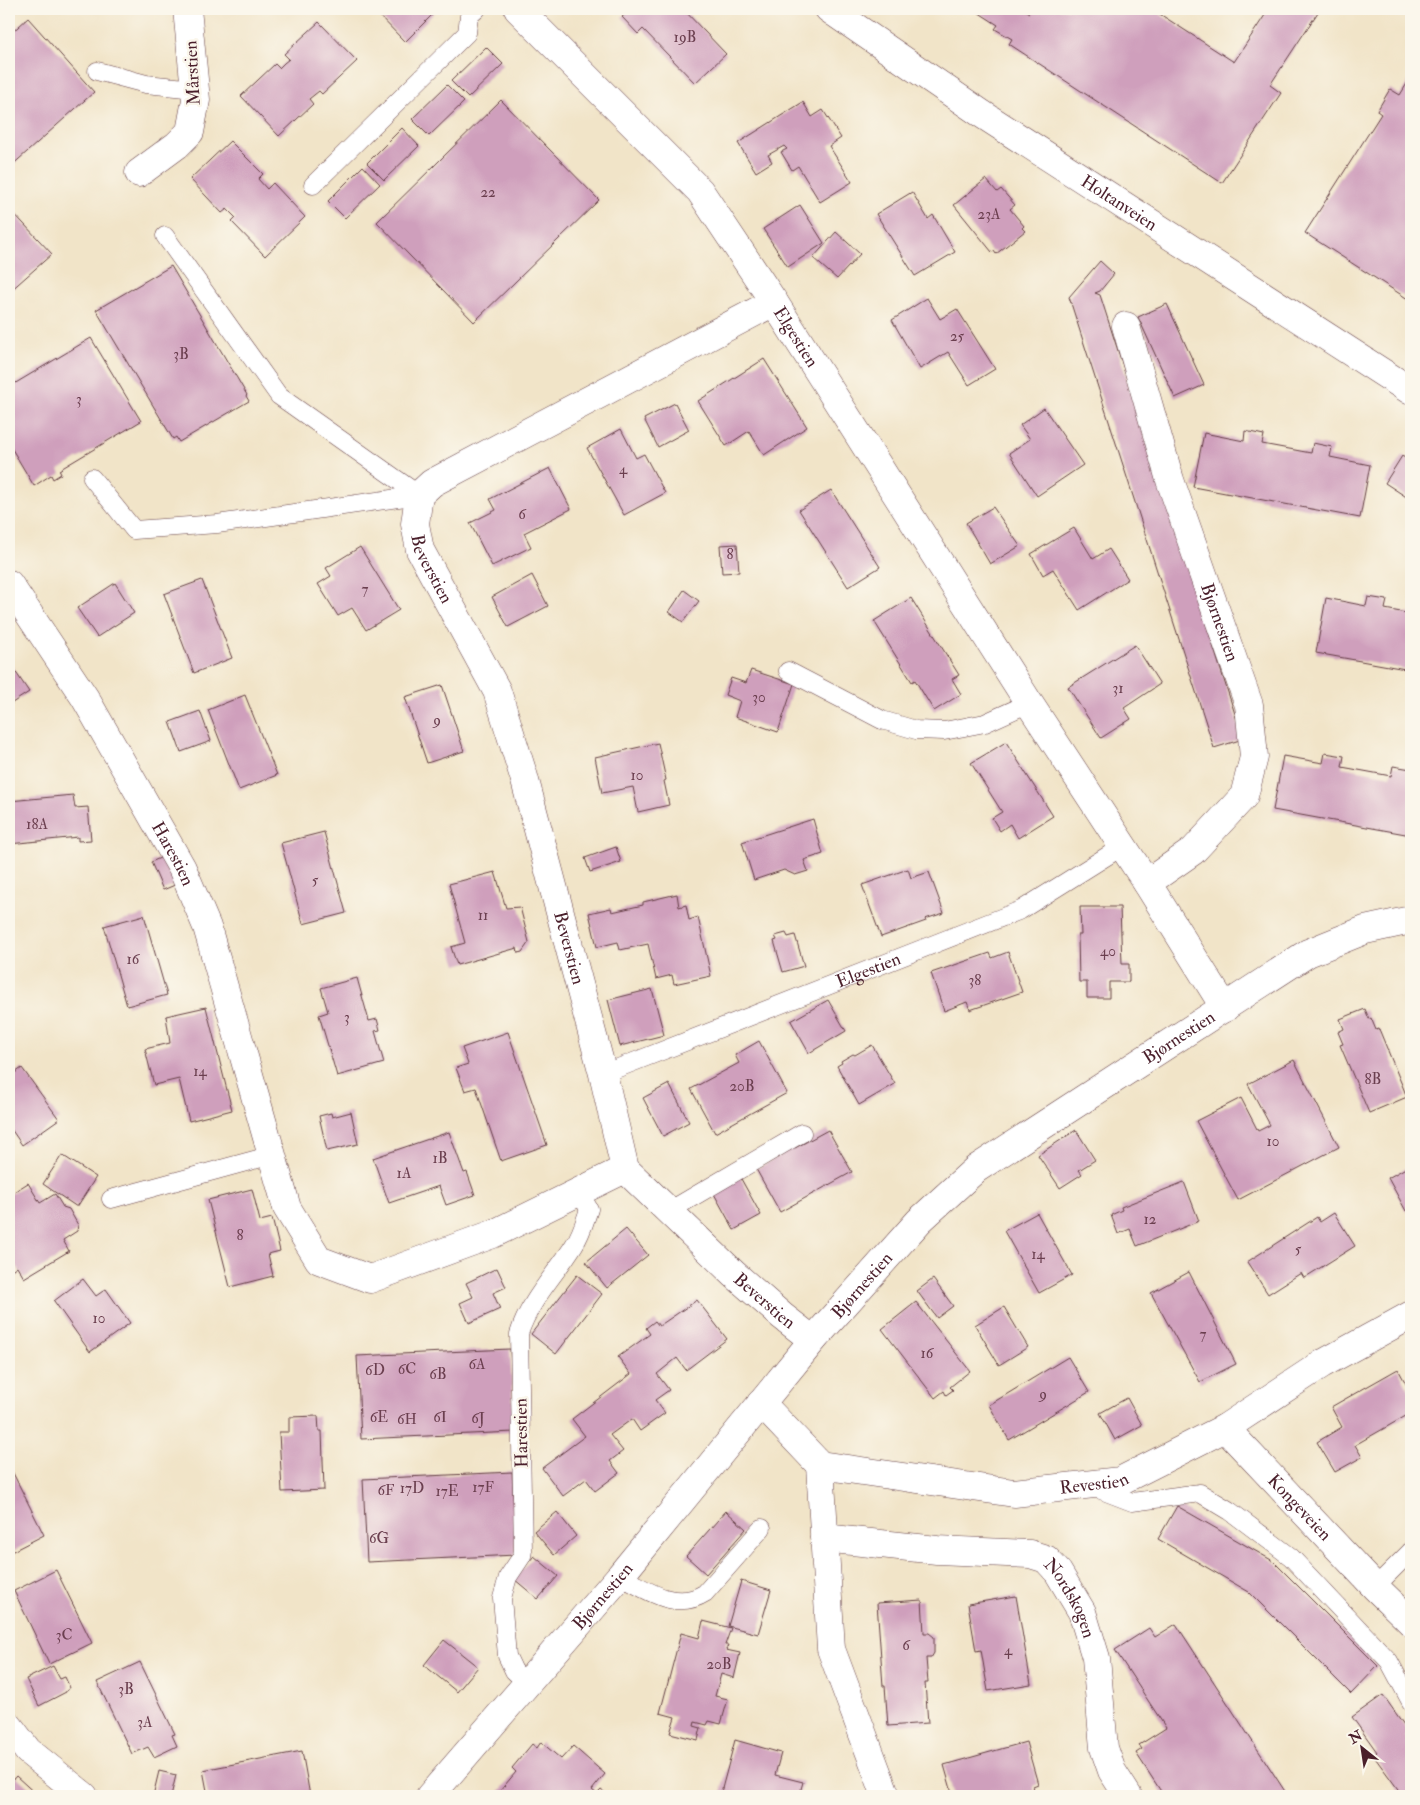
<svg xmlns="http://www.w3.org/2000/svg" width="1420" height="1805" font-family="'IM FELL Double Pica',serif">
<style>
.building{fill:#cf9fbc}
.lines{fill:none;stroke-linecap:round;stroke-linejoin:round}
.service-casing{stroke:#633d43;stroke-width:19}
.minor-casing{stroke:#633d43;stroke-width:29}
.tertiary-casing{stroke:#633d43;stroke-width:29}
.secondary-casing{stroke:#633d43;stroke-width:29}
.service{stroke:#fff;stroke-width:18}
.minor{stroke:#fff;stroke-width:28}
.tertiary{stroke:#fff;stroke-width:28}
.secondary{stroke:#fff;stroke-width:28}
.labels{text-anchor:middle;stroke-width:5;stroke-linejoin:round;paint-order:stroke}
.number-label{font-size:15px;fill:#6b3f4f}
.street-label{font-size:18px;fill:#4a1f2b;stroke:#fbf7ec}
</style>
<rect width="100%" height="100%" fill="#fbf7ec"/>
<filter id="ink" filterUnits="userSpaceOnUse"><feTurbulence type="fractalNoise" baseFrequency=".02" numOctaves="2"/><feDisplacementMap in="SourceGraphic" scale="10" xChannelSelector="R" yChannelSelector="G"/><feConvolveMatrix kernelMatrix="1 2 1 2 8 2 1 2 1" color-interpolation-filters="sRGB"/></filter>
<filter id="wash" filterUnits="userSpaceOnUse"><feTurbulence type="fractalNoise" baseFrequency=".0096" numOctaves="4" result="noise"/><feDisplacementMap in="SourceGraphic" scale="20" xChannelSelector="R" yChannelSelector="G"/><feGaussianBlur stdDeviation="1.12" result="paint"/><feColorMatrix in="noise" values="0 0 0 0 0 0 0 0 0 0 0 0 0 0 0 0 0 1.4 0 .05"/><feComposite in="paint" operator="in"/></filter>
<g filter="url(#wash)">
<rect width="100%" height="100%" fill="#f1e4c8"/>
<g id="blocks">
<g class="building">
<polygon points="373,9 438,9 405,42"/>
<polygon points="631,9 683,9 726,54 695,83 643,29 638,34 622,17"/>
<polygon points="973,9 1023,9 1029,13 1032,9 1152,9 1234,62 1269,9 1320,9 1270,85 1281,93 1222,183 1009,44 1012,39 995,29 998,25"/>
<polygon points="28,18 94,92 9,168 9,35"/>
<polygon points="319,22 357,61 322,94 319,91 309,99 313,104 279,136 241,96 275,64 279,68 284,63 289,59 284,54"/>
<polygon points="486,47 503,64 468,98 451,81"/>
<polygon points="1411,77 1411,301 1305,233 1381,114 1377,111 1390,89 1400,95"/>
<polygon points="447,85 464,102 429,136 412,119"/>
<polygon points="501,100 599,200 474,322 377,222"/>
<polygon points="803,102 812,117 823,110 841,138 829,146 852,182 820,202 798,166 792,170 781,152 787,149 784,146 768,155 772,162 756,172 738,143"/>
<polygon points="402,128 419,146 384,180 367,163"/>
<polygon points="230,141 263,174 258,179 267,189 273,183 305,217 265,256 232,222 236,218 227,209 222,213 190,179"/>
<polygon points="363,166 380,184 345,218 328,201"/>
<polygon points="986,179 997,192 1001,189 1015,205 1010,209 1024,226 1022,228 1025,231 996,254 994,251 992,252 954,205"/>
<polygon points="912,192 928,219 933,215 955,252 915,276 876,214"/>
<polygon points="800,205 824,243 788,267 763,229"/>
<polygon points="9,208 52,254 9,292"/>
<polygon points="836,232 860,254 837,279 813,258"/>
<polygon points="1100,261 1114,274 1100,291 1095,293 1100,295 1243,739 1214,748 1069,297"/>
<polygon points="171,266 247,395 246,396 249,401 179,442 176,437 173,439 96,310"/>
<polygon points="927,298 940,319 957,309 995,369 969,385 948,352 920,369 892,320"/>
<polygon points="1167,304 1204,385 1175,398 1138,317"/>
<polygon points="91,338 141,421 59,470 61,474 53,479 51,475 34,486 9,444 9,387"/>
<polygon points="764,359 807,427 764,455 749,431 726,446 698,401"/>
<polygon points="675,403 689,430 658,447 644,419"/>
<polygon points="1044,408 1083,465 1037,496 1009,453 1030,439 1020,425"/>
<polygon points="621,429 636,458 644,454 665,493 624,515 587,448"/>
<polygon points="1245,431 1264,435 1262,444 1311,453 1313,443 1332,447 1330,457 1370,465 1360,518 1193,487 1204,433 1244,441"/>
<polygon points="1402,456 1411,462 1411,500 1385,483"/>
<polygon points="550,468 571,509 524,533 531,547 492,566 470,523 496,510 490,499"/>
<polygon points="831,490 880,567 848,587 799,510"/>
<polygon points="993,507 1020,546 990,564 966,523"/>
<polygon points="1074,528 1093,559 1109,549 1128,579 1079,610 1053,569 1043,575 1031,554"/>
<polygon points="737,544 739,572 722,573 720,545"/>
<polygon points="360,547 399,610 366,630 352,608 338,616 318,584 331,576 326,568"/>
<polygon points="532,575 548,606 508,627 492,597"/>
<polygon points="202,580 232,658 194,673 164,594"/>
<polygon points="115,583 134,613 97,637 77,608"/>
<polygon points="684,590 699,601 683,622 669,612"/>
<polygon points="1368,597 1387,600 1385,609 1411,614 1411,670 1316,653 1326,598 1366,606"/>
<polygon points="911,598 959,675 952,679 961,694 934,711 915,680 912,682 874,621"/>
<polygon points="1135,645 1160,684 1124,708 1131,719 1101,738 1068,687"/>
<polygon points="9,662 29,692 9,705"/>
<polygon points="751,670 794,684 778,732 735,717 740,701 725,695 731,678 746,683"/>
<polygon points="442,685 464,751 427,763 405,697"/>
<polygon points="245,695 277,775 239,790 208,710"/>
<polygon points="200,711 211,741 181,752 170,722"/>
<polygon points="1006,742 1053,816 1018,838 1010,824 1000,831 992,818 1002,812 971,763"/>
<polygon points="658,743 666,780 664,781 669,805 638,812 633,787 602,793 595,757"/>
<polygon points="1325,753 1344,756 1342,767 1391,776 1393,766 1411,769 1410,779 1411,780 1411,835 1273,810 1283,756 1323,763"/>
<polygon points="73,795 75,808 88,807 91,840 78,841 78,837 9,844 9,801"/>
<polygon points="813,819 823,854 804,860 808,871 795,875 784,870 754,880 742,842"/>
<polygon points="324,832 346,913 303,924 281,843"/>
<polygon points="616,847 621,862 590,872 585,858"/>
<polygon points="169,854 182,882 163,890 151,862"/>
<polygon points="908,869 911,878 929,872 944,913 925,919 926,921 881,937 862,885"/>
<polygon points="495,872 506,908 520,907 529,942 522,952 518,953 517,948 457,965 451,947 465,943 449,884"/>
<polygon points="677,894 679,907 686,905 689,920 698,917 711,976 674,984 672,975 656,979 648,944 620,950 618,942 597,947 589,913 611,908 612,912 643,905 643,902"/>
<polygon points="1080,907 1120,907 1122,964 1129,964 1129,982 1109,982 1109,998 1087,998 1087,982 1079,982 1078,935 1081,935"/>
<polygon points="144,915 167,995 127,1006 104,926"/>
<polygon points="786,933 788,937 795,935 804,966 783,972 774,941 777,940 775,936"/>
<polygon points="1008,952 1022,992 970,1010 967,1002 944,1011 931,973 990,953 992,958"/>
<polygon points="357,978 369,1021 377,1019 380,1030 375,1031 384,1063 337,1076 319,1015 328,1012 321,988"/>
<polygon points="652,989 664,1035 620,1046 608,1000"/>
<polygon points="828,1000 846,1031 809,1053 791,1021"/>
<polygon points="206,1007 232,1110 189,1121 179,1079 154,1085 145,1049 170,1043 166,1016"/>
<polygon points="1365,1009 1369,1019 1371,1018 1376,1030 1379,1029 1407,1097 1369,1113 1340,1045 1343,1044 1338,1032 1344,1029 1340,1019"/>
<polygon points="508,1032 547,1145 501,1161 476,1088 465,1091 456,1068 468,1064 462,1048"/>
<polygon points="759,1041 787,1093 715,1133 691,1089 739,1063 735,1055"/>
<polygon points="872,1045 895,1084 859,1105 837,1066 842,1063 841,1061 853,1054 855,1055"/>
<polygon points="1294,1060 1339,1147 1238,1200 1196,1121 1241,1098 1258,1131 1270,1125 1248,1084"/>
<polygon points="22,1068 59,1119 22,1145 9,1126 9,1077"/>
<polygon points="669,1084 689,1122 663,1136 643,1098"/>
<polygon points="351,1112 358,1144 327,1151 319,1116 331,1113 332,1117"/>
<polygon points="828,1130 852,1172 780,1212 756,1169 782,1155 780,1152 793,1145 795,1148"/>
<polygon points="1076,1130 1095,1160 1079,1170 1082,1174 1060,1188 1038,1155"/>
<polygon points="449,1132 464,1173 467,1172 475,1195 446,1205 439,1186 389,1203 373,1158"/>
<polygon points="62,1155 96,1177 77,1207 43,1184"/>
<polygon points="1411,1165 1411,1208 1406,1211 1388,1178"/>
<polygon points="740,1177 761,1215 734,1230 713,1192"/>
<polygon points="1184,1182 1199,1221 1137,1246 1130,1229 1118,1234 1111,1215 1122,1210 1121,1207"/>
<polygon points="28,1183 40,1203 55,1194 63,1207 69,1209 78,1225 77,1231 63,1240 69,1251 24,1278 17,1266 9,1272 9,1195"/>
<polygon points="252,1189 260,1221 272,1218 280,1251 268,1254 273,1276 230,1287 208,1200"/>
<polygon points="1037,1213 1072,1275 1039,1293 1004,1231"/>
<polygon points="1334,1213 1355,1246 1304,1278 1301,1273 1268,1294 1247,1262 1317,1217 1320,1222"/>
<polygon points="626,1229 648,1255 607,1288 586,1262"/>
<polygon points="497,1268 506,1287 493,1293 500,1309 469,1323 460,1303 473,1297 466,1283"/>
<polygon points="1189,1272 1236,1364 1200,1382 1151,1293"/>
<polygon points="577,1275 602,1294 556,1354 531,1334"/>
<polygon points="83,1279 96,1296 106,1289 130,1323 90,1352 54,1301"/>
<polygon points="933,1279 953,1306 937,1318 917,1291"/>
<polygon points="697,1300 727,1339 686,1370 677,1358 657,1374 669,1390 655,1400 665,1413 640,1431 632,1419 610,1435 623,1451 610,1461 619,1473 595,1491 586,1479 563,1496 542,1468 585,1436 572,1419 631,1374 618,1357 650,1334 646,1328 655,1321 659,1326"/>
<polygon points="916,1302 970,1371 950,1387 953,1390 946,1395 944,1391 935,1398 882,1329"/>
<polygon points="1004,1307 1028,1347 999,1365 975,1325"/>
<polygon points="510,1349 514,1432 361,1439 357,1356"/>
<polygon points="1068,1357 1089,1392 1009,1440 989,1405"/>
<polygon points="1398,1369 1411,1393 1411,1413 1355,1445 1362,1457 1335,1472 1317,1442 1342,1427 1331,1407"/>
<polygon points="1127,1398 1142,1425 1115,1440 1100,1413"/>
<polygon points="318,1416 319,1431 322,1431 324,1490 282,1492 279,1432 289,1432 289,1417"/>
<polygon points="9,1465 44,1535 9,1553"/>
<polygon points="512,1472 516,1555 367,1562 363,1479"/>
<polygon points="1177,1506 1273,1561 1378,1666 1351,1694 1249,1592 1158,1539"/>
<polygon points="726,1511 746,1529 706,1574 686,1556"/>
<polygon points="557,1512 576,1536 554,1555 534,1531"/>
<polygon points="534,1556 558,1576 538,1599 514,1579"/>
<polygon points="56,1570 92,1643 49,1664 14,1591"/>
<polygon points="741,1581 771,1590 758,1634 728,1626"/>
<polygon points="1016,1596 1031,1684 988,1691 981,1650 976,1651 968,1604"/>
<polygon points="922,1600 924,1633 929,1633 934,1637 934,1653 931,1658 926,1658 928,1683 925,1683 928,1723 888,1726 885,1686 883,1686 877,1603"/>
<polygon points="703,1621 731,1628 725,1645 728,1645 726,1650 740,1653 734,1678 721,1674 715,1696 728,1699 721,1724 709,1721 707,1725 695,1722 694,1726 701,1728 698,1740 670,1733 675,1717 660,1713 681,1633 699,1638"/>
<polygon points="1176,1624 1288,1796 1164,1796 1136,1753 1142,1749 1139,1745 1166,1728 1115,1650 1149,1628 1155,1637"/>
<polygon points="444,1640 478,1667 457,1692 424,1665"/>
<polygon points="140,1662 175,1734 172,1735 177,1746 154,1757 148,1747 132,1754 97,1682"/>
<polygon points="53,1666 60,1679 65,1677 70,1688 66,1691 66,1692 39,1706 26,1679"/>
<polygon points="1383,1695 1409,1732 1405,1735 1411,1743 1411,1796 1403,1796 1373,1755 1377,1752 1352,1717"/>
<polygon points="735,1740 781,1753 775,1775 803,1782 799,1796 780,1792 779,1796 720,1796"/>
<polygon points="541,1742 561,1759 573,1746 605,1774 592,1790 597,1794 601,1790 609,1796 504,1796 499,1792 516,1772 512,1768 532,1744 537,1748"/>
<polygon points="1026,1742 1038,1784 1033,1786 1036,1796 953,1796 944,1765"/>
<polygon points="302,1751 310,1796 208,1796 203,1770"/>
<polygon points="159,1771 176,1775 171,1796 153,1796"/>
<polygon points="16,1776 38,1796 9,1796 9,1784"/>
</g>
</g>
</g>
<g filter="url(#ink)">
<use href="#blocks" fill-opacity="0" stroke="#633d43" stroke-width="1"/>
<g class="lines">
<g class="service-casing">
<g id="service">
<polyline points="97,71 146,84 195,89"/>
<polyline points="313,185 467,33 469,16 477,9"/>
<polyline points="165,236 279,396 419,495"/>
<polyline points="92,478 134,530 217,524 419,495"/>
<polyline points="788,671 882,720 916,730 944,731 985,723 1029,703"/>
<path id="s1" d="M 603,1074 L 1021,910 L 1123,846"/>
<polyline points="111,1199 272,1155"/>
<polyline points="669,1211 802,1133"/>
<polyline points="1093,1487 1132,1502 1200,1493 1230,1511 1291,1557 1389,1661 1411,1702"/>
<path d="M 620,1576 C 647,1590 675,1612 705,1593 L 762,1528"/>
<polyline points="1375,1587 1411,1551"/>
<path d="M 528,1684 L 514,1671 L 507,1656 L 502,1598 L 508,1577 L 522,1556 L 523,1550 L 519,1334 C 529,1301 556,1274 574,1245 C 581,1235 585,1221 589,1209 L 579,1192"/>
</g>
</g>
<g class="minor-casing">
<g id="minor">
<path id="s2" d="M 518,9 L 700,191 L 774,302 L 1029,703 L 1147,883 L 1225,1008"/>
<polyline points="139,173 177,145 190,132 196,100 187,9"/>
<path id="s3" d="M 774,302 L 432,483 L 419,495 L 415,524 L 420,550 L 497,691 L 524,777 L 603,1074 L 625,1169 L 734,1274 L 782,1316 L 813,1340"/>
<path id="s4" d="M 1126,326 L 1170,480 L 1249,705 L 1254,757 L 1244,796 L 1193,851 L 1147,883"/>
<path id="s5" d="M 9,584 L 85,698 L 182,868 L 207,927 L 287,1208 L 319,1260 L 370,1279 L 493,1234 L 625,1169"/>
<path id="s6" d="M 761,1403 L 820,1465 L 1014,1493 L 1120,1481 L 1225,1428 L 1322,1364 L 1411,1315"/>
<path id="s7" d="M 1225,1428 L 1375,1587 L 1411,1622"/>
<polyline points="820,1465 831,1649 886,1796"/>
<path id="s8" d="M 824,1538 L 937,1550 L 1030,1554 L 1046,1559 L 1058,1572 L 1082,1612 L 1096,1658 L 1104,1748 L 1112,1771 L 1128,1796"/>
<polyline points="9,1726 28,1751 84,1796"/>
</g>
</g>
<g class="tertiary-casing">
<g id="tertiary">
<path id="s9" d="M 430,1796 L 620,1576 L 813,1340 L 919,1221 L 976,1169 L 1308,953 L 1365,930 L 1411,920"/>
</g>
</g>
<g class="secondary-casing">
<g id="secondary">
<path id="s10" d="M 829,9 L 982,114 L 1411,391"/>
</g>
</g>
<use href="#service" class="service"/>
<use href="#minor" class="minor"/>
<use href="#tertiary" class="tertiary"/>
<use href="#secondary" class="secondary"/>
</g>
</g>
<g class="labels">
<g class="number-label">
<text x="685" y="42">19B</text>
<text x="488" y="197">22</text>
<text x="989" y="219">23A</text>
<text x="957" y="341">25</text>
<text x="181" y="359">3B</text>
<text x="79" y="404">3</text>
<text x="623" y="474">4</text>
<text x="522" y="519">6</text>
<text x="730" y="559">8</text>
<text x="365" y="594">7</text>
<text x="1118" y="693">31</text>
<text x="759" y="702">30</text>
<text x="437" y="725">9</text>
<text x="637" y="780">10</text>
<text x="37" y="829">18A</text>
<text x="315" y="885">5</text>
<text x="483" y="920">11</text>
<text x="1108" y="956">40</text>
<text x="133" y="964">16</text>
<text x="975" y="985">38</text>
<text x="347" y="1022">3</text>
<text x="200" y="1076">14</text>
<text x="1373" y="1084">8B</text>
<text x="742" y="1091">20B</text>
<text x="1273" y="1146">10</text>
<text x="440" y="1163">1B</text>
<text x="404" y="1178">1A</text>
<text x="1150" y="1224">12</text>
<text x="240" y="1240">8</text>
<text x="1298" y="1254">5</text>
<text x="1038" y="1259">14</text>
<text x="99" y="1323">10</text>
<text x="1203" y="1339">7</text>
<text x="927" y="1358">16</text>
<text x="477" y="1369">6A</text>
<text x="407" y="1374">6C</text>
<text x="375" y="1375">6D</text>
<text x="438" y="1379">6B</text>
<text x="1043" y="1399">9</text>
<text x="379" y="1422">6E</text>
<text x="440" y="1422">6I</text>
<text x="478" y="1423">6J</text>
<text x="407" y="1424">6H</text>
<text x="483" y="1492">17F</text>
<text x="412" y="1493">17D</text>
<text x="386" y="1495">6F</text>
<text x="447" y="1496">17E</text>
<text x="379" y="1543">6G</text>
<text x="64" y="1640">3C</text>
<text x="906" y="1650">6</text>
<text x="1008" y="1655">4</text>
<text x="719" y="1669">20B</text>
<text x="126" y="1694">3B</text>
<text x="145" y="1727">3A</text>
</g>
<g class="street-label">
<text transform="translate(192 73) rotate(-93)" y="6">Mårstien</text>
<text dy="6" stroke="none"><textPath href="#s10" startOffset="349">Holtanveien</textPath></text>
<text dy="6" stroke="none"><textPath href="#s2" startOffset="432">Elgestien</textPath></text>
<text dy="6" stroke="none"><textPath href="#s3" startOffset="482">Beverstien</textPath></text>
<text dy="6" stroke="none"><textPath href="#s4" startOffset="311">Bjørnestien</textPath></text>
<text dy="6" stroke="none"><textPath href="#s5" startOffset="316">Harestien</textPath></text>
<text dy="6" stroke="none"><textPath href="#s3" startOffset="888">Beverstien</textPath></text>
<text dy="6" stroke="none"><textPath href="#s1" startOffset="285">Elgestien</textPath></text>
<text dy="6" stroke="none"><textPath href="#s9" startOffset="1074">Bjørnestien</textPath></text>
<text dy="6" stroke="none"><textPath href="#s9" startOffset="669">Bjørnestien</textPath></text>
<text dy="6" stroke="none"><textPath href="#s3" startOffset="1308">Beverstien</textPath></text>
<text transform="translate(521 1433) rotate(-91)" y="6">Harestien</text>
<text dy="6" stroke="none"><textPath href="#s6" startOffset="362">Revestien</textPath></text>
<text dy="6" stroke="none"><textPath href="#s7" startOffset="109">Kongeveien</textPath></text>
<text dy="6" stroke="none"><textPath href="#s9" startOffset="264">Bjørnestien</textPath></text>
<text dy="6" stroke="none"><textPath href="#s8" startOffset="270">Nordskogen</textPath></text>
</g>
</g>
<rect width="1420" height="1805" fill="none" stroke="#fbf7ec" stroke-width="30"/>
<g transform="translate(1362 1748) rotate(330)" stroke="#fbf7ec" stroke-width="4" paint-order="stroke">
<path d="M0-4L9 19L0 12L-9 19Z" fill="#4a1f2b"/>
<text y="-8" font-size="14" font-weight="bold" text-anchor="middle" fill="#4a1f2b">N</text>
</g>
</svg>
